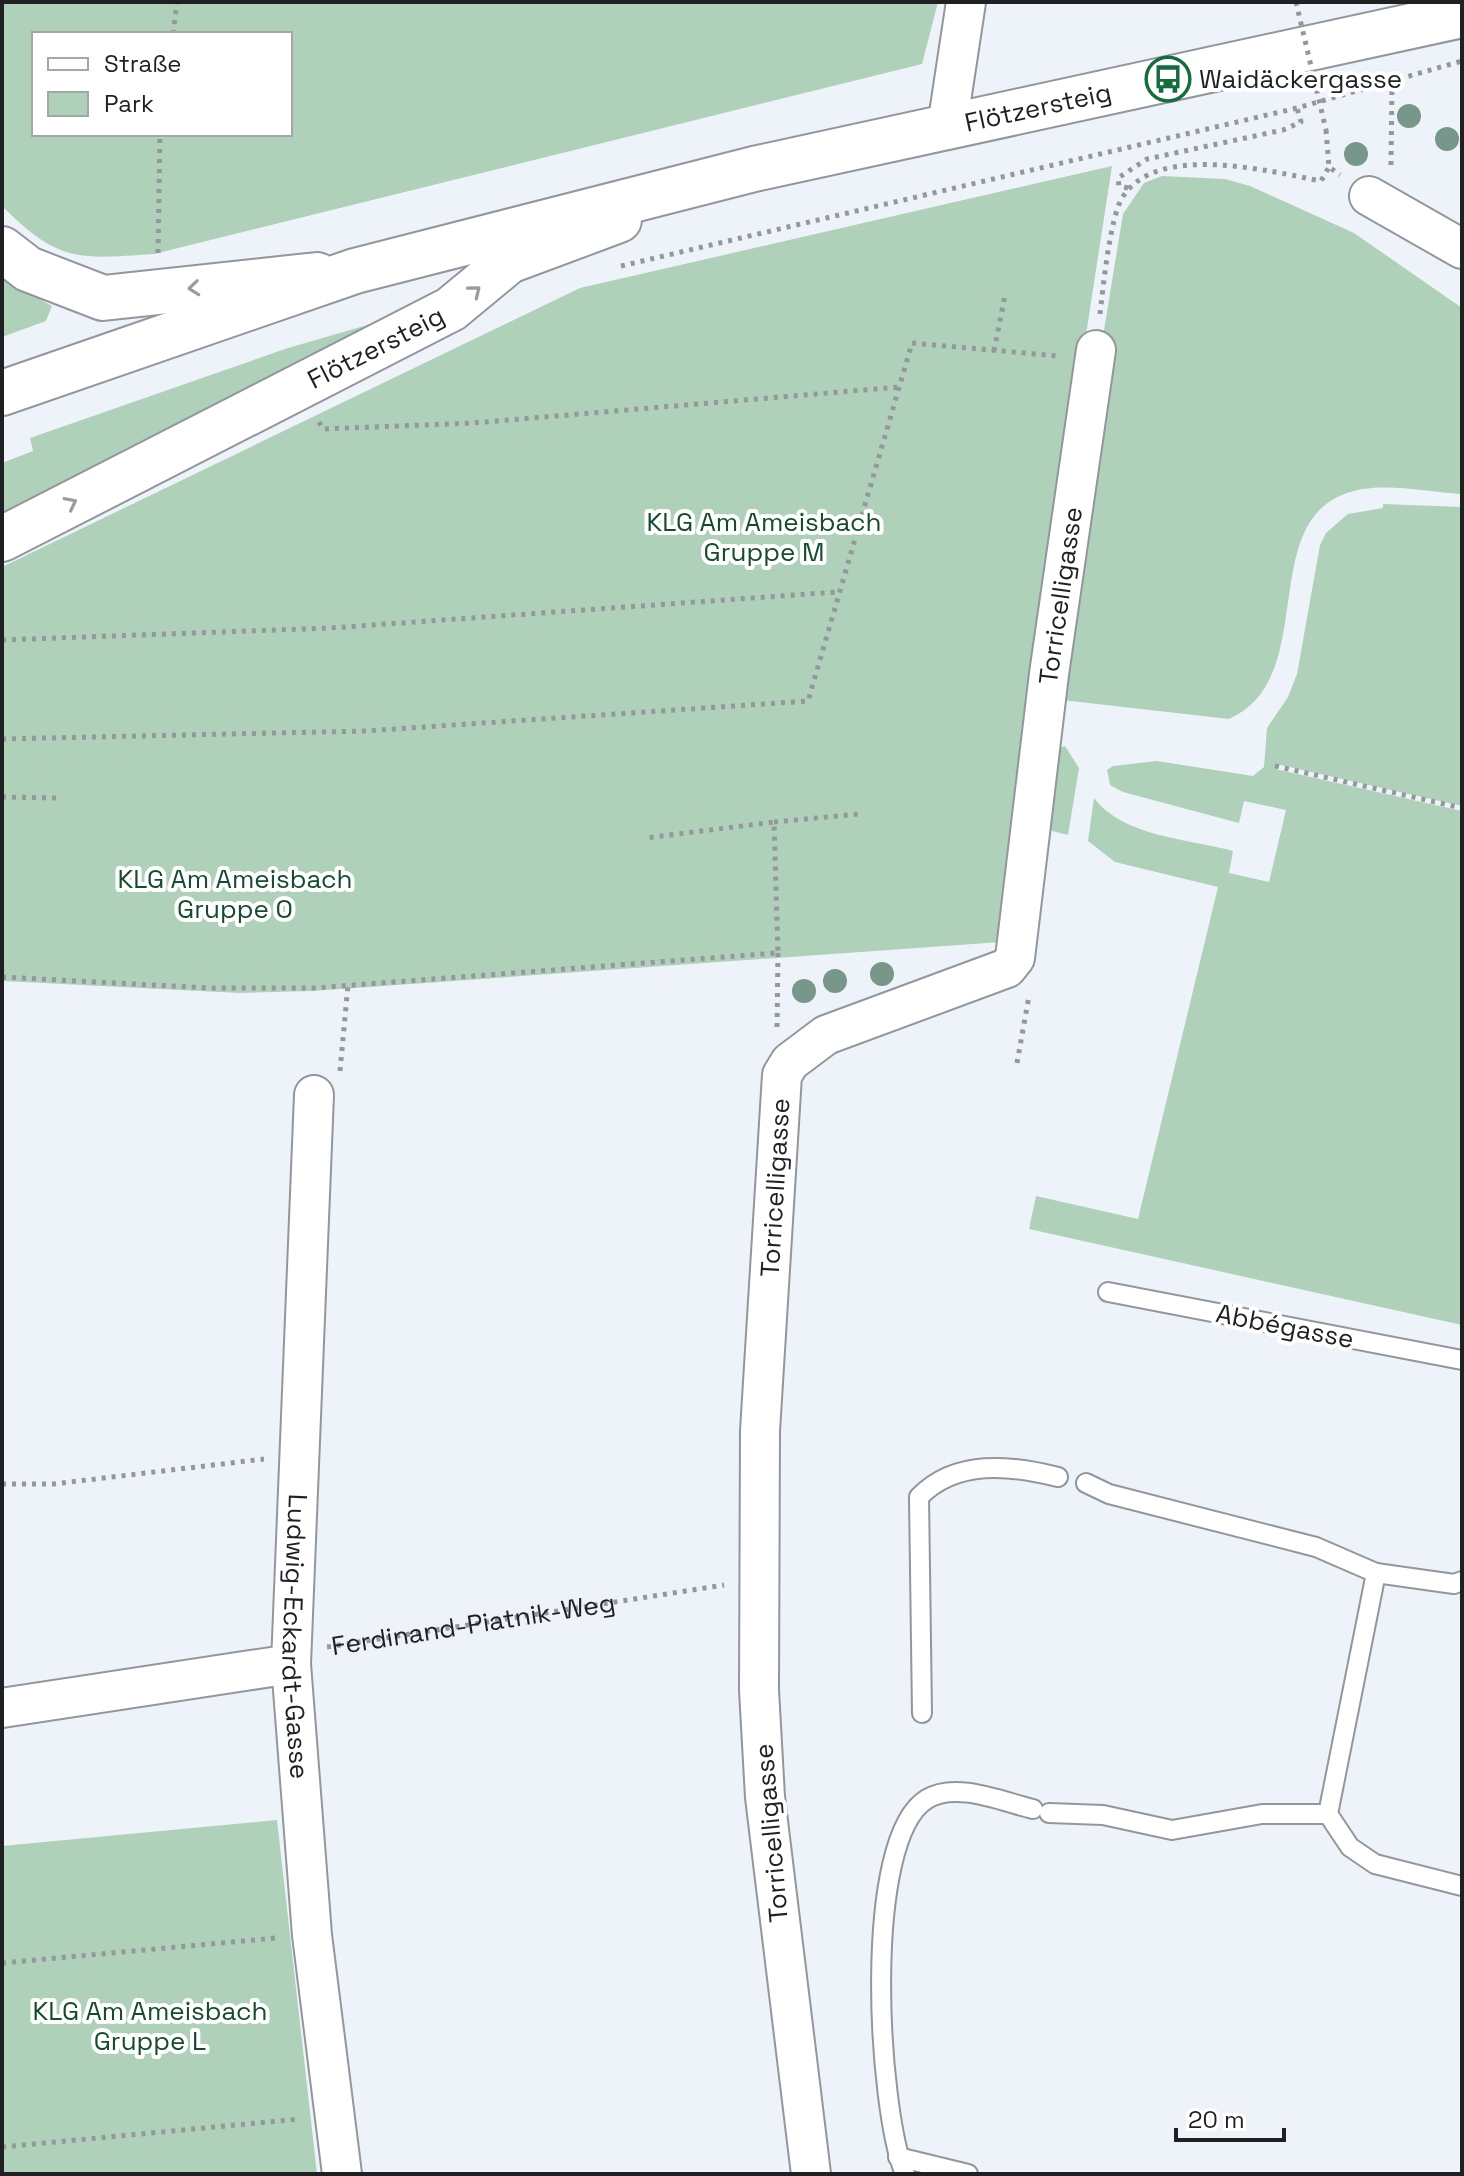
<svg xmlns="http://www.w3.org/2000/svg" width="1464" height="2176" font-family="'Space Grotesk',sans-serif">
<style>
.green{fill:#afd0b9;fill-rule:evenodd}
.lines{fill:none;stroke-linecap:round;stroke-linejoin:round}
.service-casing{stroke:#92969d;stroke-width:22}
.minor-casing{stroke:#92969d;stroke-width:42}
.tertiary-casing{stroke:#92969d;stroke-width:48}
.secondary-casing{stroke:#92969d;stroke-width:48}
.path{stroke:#94989c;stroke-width:5;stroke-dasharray:4 6;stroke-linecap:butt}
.service{stroke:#fff;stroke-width:18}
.minor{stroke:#fff;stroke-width:38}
.tertiary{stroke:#fff;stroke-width:44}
.secondary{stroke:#fff;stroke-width:44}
.path-bridge{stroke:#94989c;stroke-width:5;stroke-dasharray:4 6;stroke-linecap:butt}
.tree{fill:#769789}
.oneway{stroke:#9a9b9c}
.labels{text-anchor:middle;stroke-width:8;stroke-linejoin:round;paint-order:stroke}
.poi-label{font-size:26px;fill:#1e2022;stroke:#fff;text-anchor:start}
.street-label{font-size:26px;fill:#1e2022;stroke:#fff}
.park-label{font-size:26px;fill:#144c2d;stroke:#fff}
</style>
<rect width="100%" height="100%" fill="#eef3fa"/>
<g class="green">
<path d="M 2,2 L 938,2 L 922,64 L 154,254 C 78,259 59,263 2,206 ZM 290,34 L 290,134 L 34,134 L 34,34 Z"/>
<polygon points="1112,166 1016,789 1001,942 312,991 240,993 2,981 2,567 580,288"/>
<path d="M 1162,176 L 1225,179 L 1250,186 L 1354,233 L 1462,308 L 1462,494 C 1423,492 1377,480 1342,495 C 1258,530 1319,679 1229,719 L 1062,700 L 1098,367 L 1123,214 L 1144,183 Z"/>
<polygon points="2,279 52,306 46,321 2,337"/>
<polygon points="395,317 2,517 2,463 33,451 30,438 288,348"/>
<path d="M 1383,504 L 1462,507 L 1462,806 L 1276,764 L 1275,769 L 1462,811 L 1462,1325 L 1029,1229 L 1036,1196 L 1138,1219 L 1218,887 L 1115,862 L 1088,841 L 1094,798 C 1123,837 1190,839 1233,851 L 1229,873 L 1269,882 L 1286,810 L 1244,801 L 1239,823 L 1235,822 L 1123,792 L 1110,785 L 1107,770 L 1113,766 L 1157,761 L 1253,776 L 1264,767 L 1267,728 L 1288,697 L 1297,674 L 1320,545 L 1326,533 L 1348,514 L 1383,508 Z"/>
<polygon points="1065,746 1079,768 1068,835 1048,830 1054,750"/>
<polygon points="277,1820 317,2174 2,2174 2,1846"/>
</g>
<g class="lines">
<g class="service-casing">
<g id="service">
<polyline points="1108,1292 1462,1360"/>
<polyline points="1086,1483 1109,1494 1316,1547 1376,1573"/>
<path d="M 922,1713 L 919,1497 C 956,1459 1010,1465 1058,1477"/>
<polyline points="1049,1813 1103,1815 1172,1830 1262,1814 1328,1814 1376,1573 1454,1584 1462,1581"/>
<polyline points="1328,1814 1350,1847 1375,1864 1462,1886"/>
<polyline points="898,2157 968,2174"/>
<path d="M 905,2174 C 878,2110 861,1839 927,1799 C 956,1781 1003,1802 1033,1809"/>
</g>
</g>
<g class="minor-casing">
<g id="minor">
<polyline points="947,127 966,2"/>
<polyline points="1369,196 1462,249"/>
<path id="s2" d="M 314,1095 L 291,1664 L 312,1935 L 342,2174"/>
<polyline points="2,1708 291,1664"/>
<path id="s3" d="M 811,2174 L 765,1797 L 759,1690 L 760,1431 L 782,1075 L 790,1062 L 826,1035 L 1007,968 L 1015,958 L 1049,674 L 1096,350"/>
</g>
</g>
<g class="tertiary-casing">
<g id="tertiary">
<polyline points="2,249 28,269 103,298 317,275"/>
<path id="s4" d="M 2,539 L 451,309 L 509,261 L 619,220"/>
</g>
</g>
<g class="secondary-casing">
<g id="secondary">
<path id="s5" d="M 2,393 L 355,271 L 754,169 L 1462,15"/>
</g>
</g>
<g class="path">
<polyline points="1255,4 1255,2"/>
<polyline points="173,34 177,2"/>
<polyline points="1326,130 1329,167 1340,175"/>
<polyline points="1391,165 1392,81"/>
<polyline points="1128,188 1119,186 1118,178 1147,159 1283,130 1301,122 1297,108"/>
<polyline points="158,253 160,134"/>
<polyline points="621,266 1297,108 1462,61"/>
<path d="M 1100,314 C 1103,288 1110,218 1122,198 C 1156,142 1268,171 1321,181 L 1329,167"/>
<polyline points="994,351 1005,295"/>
<polyline points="319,422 323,429 473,423 899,387"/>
<polyline points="2,640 330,628 837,592"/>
<polyline points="2,739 365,731 808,701 912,343 1058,356"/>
<polyline points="1275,766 1462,808"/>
<polyline points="2,797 56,798"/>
<polyline points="774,822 859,814"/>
<polyline points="2,977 209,988 314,988 778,953 774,822 646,838"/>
<polyline points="777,1027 778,953"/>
<polyline points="1017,1063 1029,996"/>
<polyline points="340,1071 348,985"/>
<polyline points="2,1484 53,1484 264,1459"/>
<path id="s1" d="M 327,1647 L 724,1585"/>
<polyline points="2,1963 276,1938"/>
<polyline points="2,2147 300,2119"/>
</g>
<use href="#service" class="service"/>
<use href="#minor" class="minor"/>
<use href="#tertiary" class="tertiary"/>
<use href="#secondary" class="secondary"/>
<polyline class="path-bridge" points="1296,2 1326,130"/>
</g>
<g class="tree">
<circle cx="1409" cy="116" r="12"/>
<circle cx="1447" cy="139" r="12"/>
<circle cx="1356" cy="154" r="12"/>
<circle cx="882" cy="974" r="12"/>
<circle cx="835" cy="981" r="12"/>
<circle cx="804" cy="991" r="12"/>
</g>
<defs><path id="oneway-chevron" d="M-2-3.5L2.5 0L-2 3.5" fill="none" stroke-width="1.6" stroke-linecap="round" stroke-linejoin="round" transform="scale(2)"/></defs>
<g class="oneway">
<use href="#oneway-chevron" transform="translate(194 288) rotate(174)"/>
<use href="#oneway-chevron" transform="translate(475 291) rotate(-39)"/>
<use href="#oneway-chevron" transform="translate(71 503) rotate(-27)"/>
</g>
<defs>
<g id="bus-ring" transform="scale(2.3)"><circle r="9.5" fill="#fff" stroke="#156c3e" stroke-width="1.5"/><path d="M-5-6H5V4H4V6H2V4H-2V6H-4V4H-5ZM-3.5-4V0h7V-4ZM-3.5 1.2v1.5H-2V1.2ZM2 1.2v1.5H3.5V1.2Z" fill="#156c3e"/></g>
</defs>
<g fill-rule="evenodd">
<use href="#bus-ring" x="1168" y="79"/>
</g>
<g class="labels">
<g class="poi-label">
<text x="1199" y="88">Waidäckergasse</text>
</g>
<g class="street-label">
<text dy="9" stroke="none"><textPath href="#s5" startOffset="1076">Flötzersteig</textPath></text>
<text dy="9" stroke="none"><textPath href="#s4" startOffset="420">Flötzersteig</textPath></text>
<text dy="9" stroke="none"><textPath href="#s3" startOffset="1734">Torricelligasse</textPath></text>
<text dy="9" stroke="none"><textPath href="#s3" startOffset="990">Torricelligasse</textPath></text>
<text transform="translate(1285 1326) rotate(11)" y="9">Abbégasse</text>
<text dy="9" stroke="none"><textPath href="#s1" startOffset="148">Ferdinand-Piatnik-Weg</textPath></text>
<text dy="9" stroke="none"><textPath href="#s2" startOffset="542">Ludwig-Eckardt-Gasse</textPath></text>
<text transform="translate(771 1833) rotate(-95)" y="9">Torricelligasse</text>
</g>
<g class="park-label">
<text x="764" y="531">KLG Am Ameisbach<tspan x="764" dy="30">Gruppe M</tspan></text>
<text x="235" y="888">KLG Am Ameisbach<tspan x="235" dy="30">Gruppe O</tspan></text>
<text x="150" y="2020">KLG Am Ameisbach<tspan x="150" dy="30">Gruppe L</tspan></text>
</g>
</g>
<rect width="1464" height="2176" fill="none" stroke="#1e2022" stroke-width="8"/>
<rect x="32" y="32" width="260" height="104" fill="#ffffff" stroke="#a5a6a7" stroke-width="2"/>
<rect x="48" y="58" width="40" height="12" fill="#ffffff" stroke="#a5a6a7" stroke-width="2"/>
<text x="104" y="72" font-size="24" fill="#1e2022">Straße</text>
<rect x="48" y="92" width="40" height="24" fill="#afd0b9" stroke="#a5a6a7" stroke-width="2"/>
<text x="104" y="112" font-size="24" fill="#1e2022">Park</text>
<path d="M1176 2128v12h108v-12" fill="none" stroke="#1e2022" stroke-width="4"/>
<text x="1188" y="2128" font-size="24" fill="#1e2022" stroke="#ffffff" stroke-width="6" paint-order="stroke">20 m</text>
</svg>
